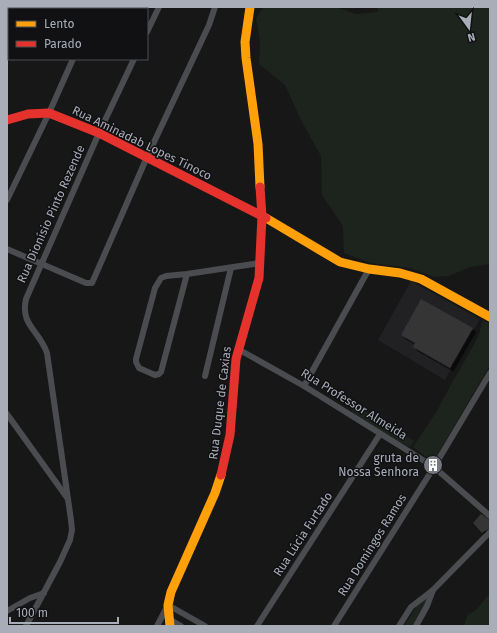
<svg xmlns="http://www.w3.org/2000/svg" width="497" height="633" font-family="'Fira Sans',sans-serif">
<style>
.built{fill:#212123}
.green{fill:#1d241e}
.building{fill:#353536;filter:url(#shadow)}
.lines{fill:none;stroke-linecap:round;stroke-linejoin:round}
.street{stroke:#4b4c50;stroke-width:6}
.slow{stroke:#ff9f0a;stroke-width:9}
.jam{stroke:#e5322d;stroke-width:9}
.labels{text-anchor:middle;stroke-width:3;stroke-linejoin:round;paint-order:stroke}
.street-label{font-size:12px;fill:#a8adb8;stroke:#111113}
.poi-label{font-size:12px;fill:#a8adb8;stroke:#111113;text-anchor:end}
</style>
<defs>
<filter id="shadow"><feDropShadow dx="3.5" dy="3.5" stdDeviation="0" flood-color="#0009"/></filter>
</defs>
<rect width="100%" height="100%" fill="#171717"/>
<polygon class="built" points="411,281 480,319 445,380 378,340"/>
<g class="green">
<polygon points="264,7 336,7 356,14 378,12 378,7 490,7 490,264 470,267 449,276 434,277 410,268 371,263 344,253 343,226 322,195 321,156 302,122 285,85 259,64 260,41 256,18"/>
<polygon points="482,320 490,324 490,365 433,462 413,447 437,411 443,399 477,339 480,331"/>
<polygon points="355,404 414,441 410,447 398,441 351,413"/>
<polygon points="490,593 490,626 463,626 465,623 468,614 475,611"/>
<polygon points="430,595 415,626 404,626 418,604"/>
</g>
<g class="building">
<polygon points="421,299 473,328 450,368 413,347 415,343 401,335"/>
<polygon points="481,514 490,520 490,528 482,533 473,523"/>
</g>
<g class="lines">
<g class="street">
<polyline points="96,9 96,7"/>
<polyline points="147,32 159,7"/>
<polyline points="7,200 49,113 73,59"/>
<polyline points="7,249 86,283 92,283 147,157 209,25 215,7"/>
<polyline points="187,274 161,372 159,374 155,375 139,368 136,362 136,359 155,288 161,278 166,276 187,274 260,263"/>
<polyline points="238,349 304,386 434,467 490,516"/>
<polyline points="205,376 231,268"/>
<polyline points="304,386 369,269"/>
<polyline points="7,414 68,499 71,520 72,530 70,540 60,562 26,626"/>
<path d="M 68,499 L 47,353 C 39,330 20,325 26,299 L 99,133 L 134,59"/>
<polyline points="7,611 30,598 44,593"/>
<polyline points="169,619 181,626"/>
<polyline points="157,626 168,605 205,626"/>
<polyline points="257,626 380,434"/>
<polyline points="334,626 434,467 490,373"/>
<polyline points="399,626 411,607 433,590 490,532"/>
<polyline points="416,626 427,606 433,590"/>
</g>
<g class="slow">
<polyline points="250,7 245,42 246,58 258,144 260,187"/>
<polyline points="266,218 340,262 369,269 400,273 421,279 490,317"/>
<polyline points="170,626 168,605 171,592 215,493 221,475"/>
</g>
<g class="jam">
<polyline points="7,120 28,114 49,113 99,133 266,218"/>
<polyline points="221,475 230,435 236,359 259,278 262,216 260,187"/>
</g>
</g>
<defs>
<g id="building-disc" transform="scale(1)"><circle r="9.5" fill="#757880" stroke="#111113"/><path d="M-4-6H4V6H1V3H-1V6H-4ZM-2.5-4.3h1.7v1.8h-1.7ZM.8-4.3h1.7v1.8H.8ZM-2.5-1h1.7V.8h-1.7ZM.8-1h1.7V.8H.8Z" fill="#fff"/></g>
</defs>
<g fill-rule="evenodd">
<use href="#building-disc" x="433" y="465"/>
</g>
<g class="labels">
<g class="street-label">
<text transform="translate(142 143) rotate(26)" y="4">Rua Aminadab Lopes Tinoco</text>
<text transform="translate(51 214) rotate(-66)" y="4">Rua Dionísio Pinto Rezende</text>
<text transform="translate(220 403) rotate(-83)" y="4">Rua Duque de Caxias</text>
<text transform="translate(354 404) rotate(32)" y="4">Rua Professor Almeida</text>
<text transform="translate(303 534) rotate(-57)" y="4">Rua Lúcia Furtado</text>
<text transform="translate(372 545) rotate(-58)" y="4">Rua Domingos Ramos</text>
</g>
<g class="poi-label">
<text x="419" y="462">gruta de<tspan x="419" dy="14">Nossa Senhora</tspan></text>
</g>
</g>
<rect width="497" height="633" fill="none" stroke="#a8adb8" stroke-width="16"/>
<rect x="8" y="8" width="140" height="52" fill="#111113" stroke="#4d4f55"/>
<rect x="16" y="21" width="20" height="6" fill="#ff9f0a" stroke="#4d4f55"/>
<text x="44" y="28" font-size="12" fill="#a8adb8">Lento</text>
<rect x="16" y="41" width="20" height="6" fill="#e5322d" stroke="#4d4f55"/>
<text x="44" y="48" font-size="12" fill="#a8adb8">Parado</text>
<g transform="translate(469 28) rotate(165)" stroke="#111113" stroke-width="3" paint-order="stroke">
<path d="M0-3L7 15L0 10L-7 15Z" fill="#a8adb8"/>
<text y="-6" font-size="11" font-weight="bold" text-anchor="middle" fill="#a8adb8">N</text>
</g>
<path d="M10 617v6h108v-6" fill="none" stroke="#a8adb8" stroke-width="2"/>
<text x="16" y="617" font-size="12" fill="#a8adb8" stroke="#111113" stroke-width="3" paint-order="stroke">100 m</text>
</svg>
